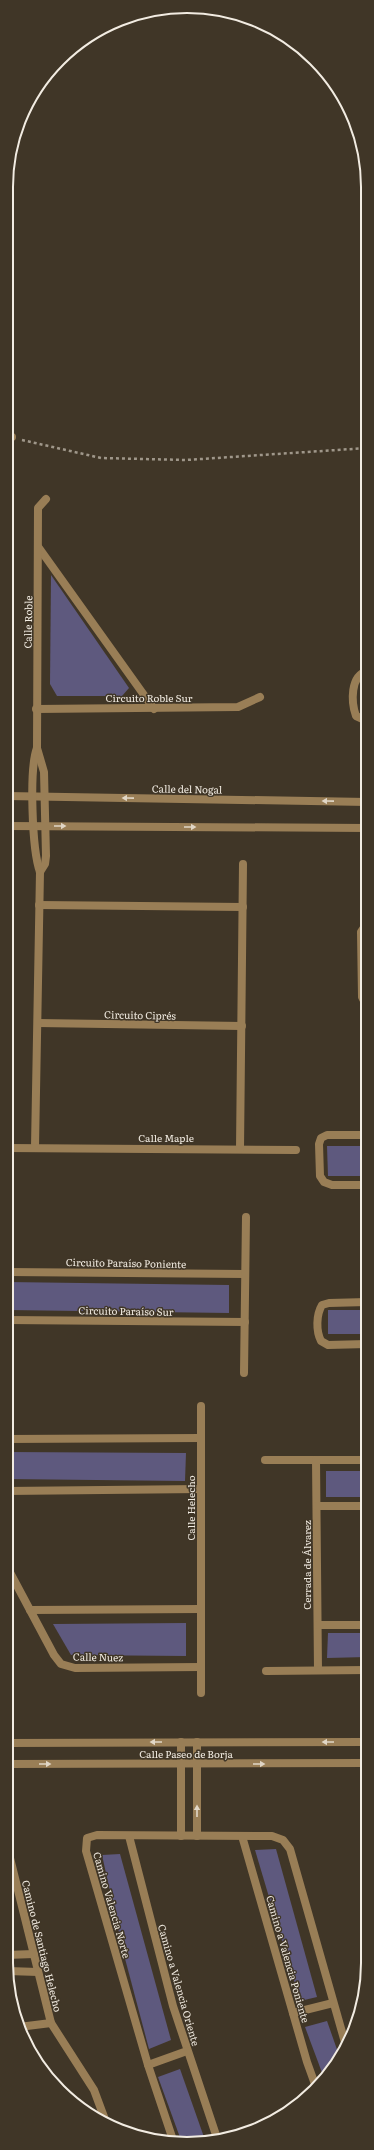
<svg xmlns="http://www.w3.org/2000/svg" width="374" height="2150" font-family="Literata,serif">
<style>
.green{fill:#5e597e}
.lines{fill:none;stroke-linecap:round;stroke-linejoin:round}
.path{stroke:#9f978a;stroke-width:2.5;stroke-dasharray:3 3;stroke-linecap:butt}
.street{stroke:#997e56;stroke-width:8}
.oneway{fill:#e0d6c6}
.labels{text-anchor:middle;stroke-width:3;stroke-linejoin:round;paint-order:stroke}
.street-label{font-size:10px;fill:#f2ece2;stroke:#403627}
.rim{fill:none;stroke:#f2ece2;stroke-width:2}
</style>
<rect width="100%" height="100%" fill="#403627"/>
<g class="green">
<polygon points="51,575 129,688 122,696 57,696 50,684"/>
<polygon points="327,1146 367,1146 367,1176 328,1176"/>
<polygon points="7,1282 229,1285 229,1313 7,1310"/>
<rect x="328" y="1310" width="39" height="24"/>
<polygon points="6,1452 186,1453 185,1481 6,1479"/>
<rect x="326" y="1471" width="41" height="26"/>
<polygon points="186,1623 186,1656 71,1655 53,1624"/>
<polygon points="328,1633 367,1633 367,1657 327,1658"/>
<polygon points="276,1849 317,1997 300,2001 255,1850"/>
<polygon points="120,1854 171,2040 149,2049 123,1951 102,1855"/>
<polygon points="327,2021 340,2058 324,2078 305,2027"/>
<polygon points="180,2069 205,2140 182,2143 158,2077"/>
</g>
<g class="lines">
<polyline class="path" points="22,440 101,458 186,460 367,448"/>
<g class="street">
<polyline points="7,437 12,437"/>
<polyline points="39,548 154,709"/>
<polyline points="36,709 238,707 260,697"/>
<path d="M 367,721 L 356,716 C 351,702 350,676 367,671"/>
<polyline points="37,748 44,772 46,856 45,864 40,872"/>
<polyline points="7,796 367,802"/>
<polyline points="7,826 367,828"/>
<polyline points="39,905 243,907"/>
<polyline points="367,1007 362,997 361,932 367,923"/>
<polyline points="38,1023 242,1026"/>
<path d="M 35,1147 L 40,872 C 32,850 29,769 37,748 L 38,508 L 46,499"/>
<polyline points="7,1148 296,1150"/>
<polyline points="240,1149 243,864"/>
<polyline points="367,1185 332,1185 324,1182 320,1176 319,1144 321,1138 327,1135 367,1135"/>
<polyline points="7,1272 245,1274"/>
<polyline points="7,1320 245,1322"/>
<path d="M 367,1344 L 328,1345 L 321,1341 C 316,1331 316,1315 322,1305 L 329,1303 L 367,1302"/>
<polyline points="244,1373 246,1217"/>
<polyline points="6,1439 201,1438"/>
<polyline points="265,1460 367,1460"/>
<polyline points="316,1460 318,1670"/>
<polyline points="6,1491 201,1489"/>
<polyline points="317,1506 367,1506"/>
<polyline points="6,1565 54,1655 61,1664 75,1668 201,1667"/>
<polyline points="30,1610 201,1609"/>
<polyline points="318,1625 367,1625"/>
<polyline points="266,1671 367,1670"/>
<polyline points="201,1693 201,1406"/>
<polyline points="181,1742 181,1836"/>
<polyline points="197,1742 197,1836"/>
<polyline points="6,1743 367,1742"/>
<polyline points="6,1764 367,1763"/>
<polyline points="129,1836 173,2006 217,2138"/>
<polyline points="242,1836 307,2062 316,2087"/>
<polyline points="6,1842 51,2023 94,2090 107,2125"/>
<polyline points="6,1955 34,1954"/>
<polyline points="8,1971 38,1972"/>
<polyline points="293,2013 333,2003"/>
<polyline points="19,2027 51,2023"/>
<polyline points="148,2065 187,2051"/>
<polyline points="174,2143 148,2065 86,1851 87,1838 97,1835 272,1836 283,1840 290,1849 346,2046"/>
</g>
</g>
<defs><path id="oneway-solid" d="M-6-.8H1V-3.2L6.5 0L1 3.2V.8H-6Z"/></defs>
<g class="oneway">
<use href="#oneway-solid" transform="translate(128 798) rotate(-179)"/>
<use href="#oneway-solid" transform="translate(328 801) rotate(-179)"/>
<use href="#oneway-solid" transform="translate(60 826)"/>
<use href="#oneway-solid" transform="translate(190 827)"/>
<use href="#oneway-solid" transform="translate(156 1742) rotate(180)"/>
<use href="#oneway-solid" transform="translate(328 1742) rotate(180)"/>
<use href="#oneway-solid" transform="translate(45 1764)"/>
<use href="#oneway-solid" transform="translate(259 1764)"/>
<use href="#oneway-solid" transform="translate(197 1811) rotate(-90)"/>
</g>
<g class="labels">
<g class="street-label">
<text transform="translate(28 622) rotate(-89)" y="4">Calle Roble</text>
<text x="149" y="702">Circuito Roble Sur</text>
<text transform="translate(187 789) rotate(1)" y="4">Calle del Nogal</text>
<text transform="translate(140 1015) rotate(1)" y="4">Circuito Ciprés</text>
<text x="166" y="1142">Calle Maple</text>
<text transform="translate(126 1263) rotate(1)" y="4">Circuito Paraíso Poniente</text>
<text transform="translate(126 1311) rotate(1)" y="4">Circuito Paraíso Sur</text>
<text transform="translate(191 1508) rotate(-90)" y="4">Calle Helecho</text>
<text transform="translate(307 1565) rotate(-90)" y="4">Cerrada de Álvarez</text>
<text transform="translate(98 1657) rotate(1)" y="4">Calle Nuez</text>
<text x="186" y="1758">Calle Paseo de Borja</text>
<text transform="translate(112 1905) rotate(74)" y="4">Camino Valencia Norte</text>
<text transform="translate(42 1946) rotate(76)" y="4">Camino de Santiago Helecho</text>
<text transform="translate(288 1959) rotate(74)" y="4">Camino a Valencia Poniente</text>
<text transform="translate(179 1985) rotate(74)" y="4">Camino a Valencia Oriente</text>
</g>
</g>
<path d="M0 0H374V2150H0ZM187 13H187A174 174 0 0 1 361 187V1963A174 174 0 0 1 187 2137H187A174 174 0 0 1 13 1963V187A174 174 0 0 1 187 13Z" fill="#403627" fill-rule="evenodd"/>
<path class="rim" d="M187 13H187A174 174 0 0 1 361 187V1963A174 174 0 0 1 187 2137H187A174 174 0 0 1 13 1963V187A174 174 0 0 1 187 13Z"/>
</svg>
